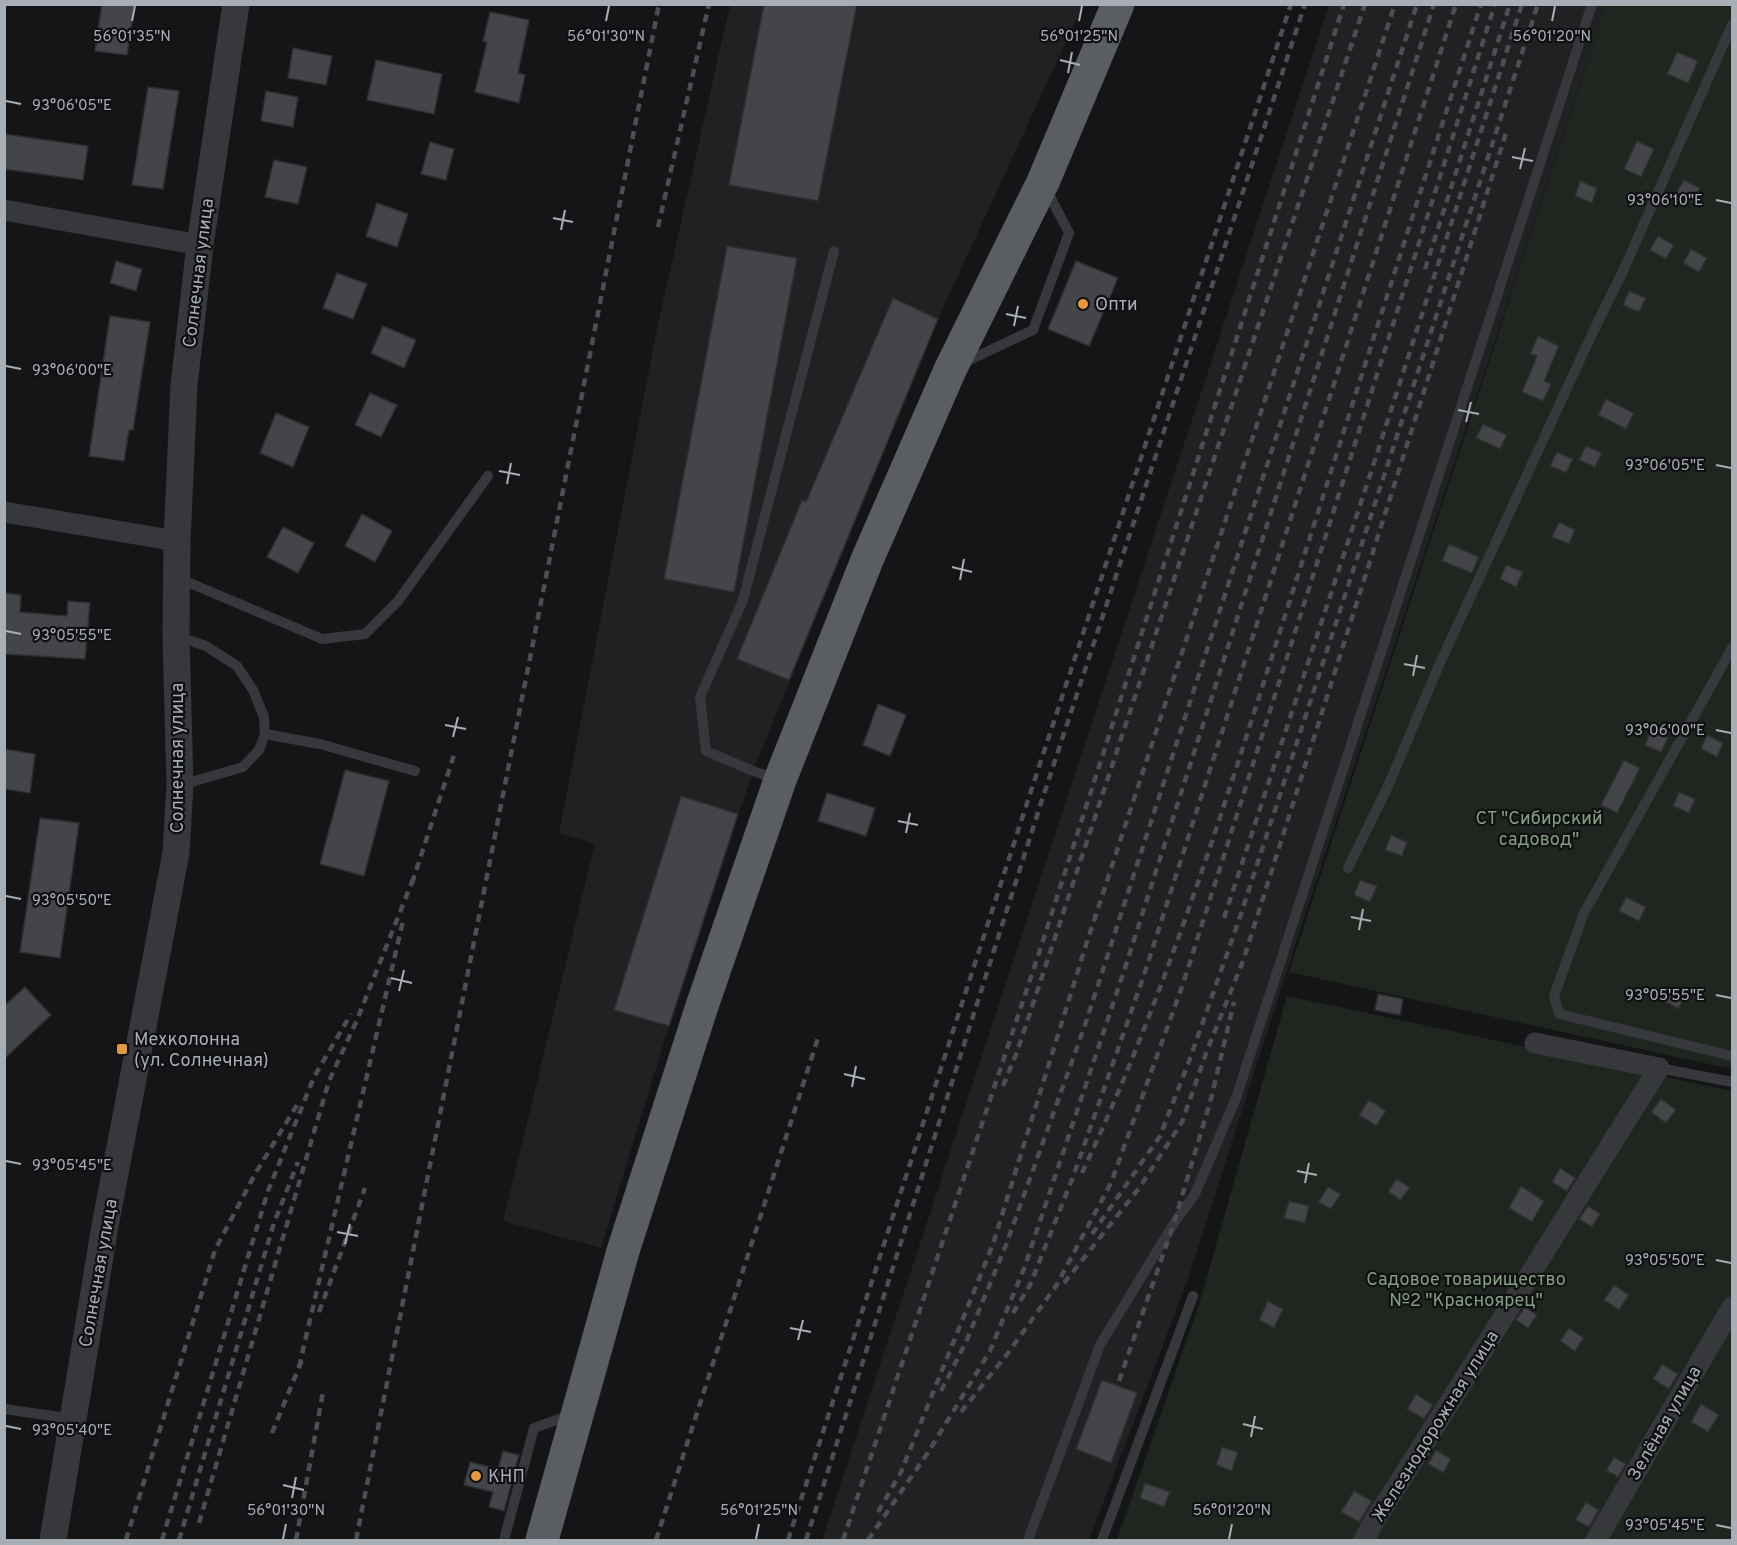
<svg xmlns="http://www.w3.org/2000/svg" width="1737" height="1545" font-family="Overpass,sans-serif">
<style>
.built{fill:#212123}
.green{fill:#1f2620}
.building{fill:#444549;stroke:#2f2f32;stroke-width:1.5}
.lines{fill:none;stroke-linecap:round;stroke-linejoin:round}
.service{stroke:#36383b;stroke-width:10}
.minor{stroke:#36383b;stroke-width:21}
.tertiary{stroke:#36383b;stroke-width:27}
.trunk{stroke:#5a5e63;stroke-width:33}
.rail{stroke:#4b4e52;stroke-width:4.5;stroke-dasharray:8 6;stroke-linecap:butt}
.ticks{fill:none;stroke:#a8aeb6;stroke-width:2}
.poi-dot{fill:#e4993f;stroke:#101012;stroke-width:2}
.labels{text-anchor:middle;stroke-width:4.5;stroke-linejoin:round;paint-order:stroke}
.street-label{font-size:18px;fill:#a8aeb6;stroke:#101012}
.poi-label{font-size:18px;fill:#a8aeb6;stroke:#101012;text-anchor:start}
.park-label{font-size:18px;fill:#829f80;stroke:#101012}
.ticks-label{font-size:15px;text-anchor:middle;fill:#a8aeb6;stroke:#101012;stroke-width:4.5;stroke-linejoin:round;paint-order:stroke}
</style>
<rect width="100%" height="100%" fill="#151517"/>
<g class="built">
<polygon points="730,5 1083,5 938,319 753,771 669,1026 601,1248 503,1221 595,844 559,833 657,329"/>
<polygon points="1329,5 1606,5 1301,927 1188,1279 1089,1540 822,1540"/>
</g>
<g class="green">
<polygon points="1606,5 1732,5 1732,1069 1289,972"/>
<polygon points="1287,996 1732,1091 1732,1540 1117,1540 1199,1305"/>
</g>
<g class="building">
<polygon points="102,4 135,4 127,55 95,51"/>
<polygon points="764,4 857,4 818,201 729,185"/>
<polygon points="490,12 529,20 518,73 525,75 519,103 475,92 487,42 483,41"/>
<polygon points="293,48 332,56 326,85 288,78"/>
<polygon points="1677,52 1698,61 1688,83 1667,74"/>
<polygon points="376,60 442,74 434,114 367,100"/>
<polygon points="148,87 179,91 163,189 132,185"/>
<polygon points="266,91 298,97 293,127 261,121"/>
<polygon points="4,134 88,146 83,180 4,169"/>
<polygon points="1637,141 1654,149 1641,177 1624,169"/>
<polygon points="430,142 454,149 446,180 421,174"/>
<polygon points="274,160 307,167 298,204 265,197"/>
<polygon points="1684,180 1700,188 1692,202 1676,193"/>
<polygon points="1580,181 1597,188 1592,203 1575,196"/>
<polygon points="377,203 408,214 397,247 366,236"/>
<polygon points="1658,236 1674,245 1666,259 1650,250"/>
<polygon points="727,246 797,258 734,592 664,579"/>
<polygon points="1691,249 1707,258 1699,272 1683,263"/>
<polygon points="116,261 142,269 136,291 110,283"/>
<polygon points="1076,261 1118,278 1089,346 1048,329"/>
<polygon points="337,273 367,284 353,319 323,308"/>
<polygon points="1629,291 1646,298 1639,312 1623,305"/>
<polygon points="893,298 938,319 789,680 737,659 802,500 806,502"/>
<polygon points="110,316 150,322 133,430 129,430 124,461 89,456"/>
<polygon points="383,326 416,340 404,368 371,353"/>
<polygon points="1538,336 1559,346 1544,381 1551,384 1543,401 1522,392 1537,356 1530,354"/>
<polygon points="370,393 397,405 381,437 355,425"/>
<polygon points="1606,399 1634,413 1626,429 1598,415"/>
<polygon points="276,413 309,427 293,467 260,453"/>
<polygon points="1483,424 1507,435 1500,449 1476,438"/>
<polygon points="1586,446 1602,453 1595,467 1579,460"/>
<polygon points="1557,452 1573,459 1566,473 1550,466"/>
<polygon points="362,514 392,531 375,562 345,546"/>
<polygon points="1559,522 1575,530 1569,544 1552,537"/>
<polygon points="283,527 314,543 298,573 267,557"/>
<polygon points="1449,544 1479,557 1472,573 1442,561"/>
<polygon points="1506,565 1523,572 1516,587 1500,579"/>
<polygon points="4,593 21,595 20,612 67,616 68,601 90,603 85,659 4,654"/>
<polygon points="878,704 906,715 890,756 863,745"/>
<polygon points="1651,730 1668,738 1661,752 1645,745"/>
<polygon points="1707,735 1723,743 1717,757 1701,749"/>
<polygon points="4,749 35,754 30,793 4,789"/>
<polygon points="1624,760 1640,768 1617,813 1601,805"/>
<polygon points="345,770 389,781 364,876 320,864"/>
<polygon points="1679,792 1695,799 1689,813 1673,806"/>
<polygon points="827,793 875,808 866,836 818,821"/>
<polygon points="681,796 738,814 669,1026 614,1010"/>
<polygon points="40,818 79,823 60,958 20,952"/>
<polygon points="1391,835 1407,842 1402,856 1385,850"/>
<polygon points="1360,880 1377,886 1370,902 1354,895"/>
<polygon points="1626,897 1646,907 1639,921 1619,911"/>
<polygon points="25,987 51,1015 4,1059 4,1006"/>
<polygon points="1671,987 1686,996 1678,1009 1663,1000"/>
<polygon points="1378,994 1403,999 1400,1015 1375,1010"/>
<polygon points="1661,1099 1676,1110 1666,1123 1651,1112"/>
<polygon points="1369,1100 1386,1111 1376,1126 1359,1115"/>
<polygon points="1560,1168 1575,1178 1567,1191 1552,1182"/>
<polygon points="1396,1179 1410,1187 1401,1200 1388,1192"/>
<polygon points="1521,1186 1544,1201 1532,1222 1509,1208"/>
<polygon points="1328,1187 1341,1194 1331,1209 1318,1202"/>
<polygon points="1289,1201 1309,1206 1305,1223 1284,1218"/>
<polygon points="1588,1206 1600,1214 1592,1227 1579,1219"/>
<polygon points="1614,1285 1629,1295 1619,1310 1604,1300"/>
<polygon points="1268,1301 1283,1309 1274,1328 1259,1320"/>
<polygon points="1525,1307 1537,1315 1528,1328 1516,1320"/>
<polygon points="1569,1328 1584,1338 1575,1351 1560,1341"/>
<polygon points="1662,1364 1678,1374 1669,1389 1653,1379"/>
<polygon points="1102,1380 1137,1393 1111,1463 1076,1449"/>
<polygon points="1416,1394 1433,1405 1424,1419 1407,1409"/>
<polygon points="1701,1404 1719,1415 1708,1432 1691,1422"/>
<polygon points="1222,1447 1238,1452 1232,1471 1216,1465"/>
<polygon points="1436,1450 1451,1459 1443,1473 1428,1464"/>
<polygon points="503,1451 519,1455 504,1511 489,1507 493,1492 464,1485 470,1462 498,1469"/>
<polygon points="1614,1457 1626,1464 1618,1477 1606,1470"/>
<polygon points="1145,1483 1170,1492 1164,1507 1140,1498"/>
<polygon points="1354,1491 1372,1501 1359,1522 1341,1512"/>
<polygon points="1586,1502 1599,1510 1589,1527 1575,1520"/>
</g>
<g class="lines">
<g class="service">
<polyline points="961,364 1033,330 1069,233 1046,189"/>
<polyline points="178,578 322,639 365,634 398,601 488,476"/>
<polyline points="177,636 206,646 237,666 253,690 264,717 265,734 259,750 243,767 181,785"/>
<polyline points="1732,648 1584,913 1554,996 1559,1014 1732,1056"/>
<polyline points="265,734 320,744 415,771"/>
<polyline points="777,779 753,771 706,751 700,697 743,600 834,251"/>
<polyline points="1348,868 1389,784 1440,663 1592,334 1623,271 1732,25"/>
<polyline points="1659,1068 1732,1082"/>
<polyline points="4,1409 74,1419"/>
<polyline points="504,1540 534,1428 570,1415"/>
<polyline points="1028,1540 1100,1345 1174,1223 1195,1194 1236,1098 1592,4"/>
<polyline points="1102,1540 1193,1296"/>
</g>
<g class="minor">
<polyline points="4,210 200,245"/>
<polyline points="4,512 177,541"/>
<path d="M 1364,1540 L 1373,1523 C 1470,1373 1563,1220 1659,1068 L 1535,1043"/>
<polyline points="1596,1540 1732,1307"/>
</g>
<polyline class="tertiary" points="53,1540 105,1226 176,853 180,785 176,636 177,541 184,385 200,245 236,4"/>
<polyline class="trunk" points="542,1540 623,1251 702,1006 780,780 867,560 950,370 1043,182 1118,4"/>
<g class="rail">
<polyline points="658,227 709,4"/>
<polyline points="1425,269 1510,4"/>
<polyline points="412,883 455,752"/>
<polyline points="1224,918 1373,466 1522,4"/>
<polyline points="1003,1086 1017,1052 1365,4"/>
<path d="M 1082,1173 C 1165,997 1223,810 1282,625 C 1348,418 1414,211 1481,4"/>
<polyline points="1092,1234 1160,1136 1188,1064 1239,920 1538,4"/>
<polyline points="1064,1283 1140,1187 1182,1122 1208,1048 1243,961 1507,130"/>
<polyline points="319,1312 365,1188"/>
<polyline points="1013,1313 1030,1285 1073,1177 1143,978 1456,4"/>
<polyline points="299,1367 403,921"/>
<polyline points="1119,1381 1174,1223 1211,1099 1234,1002"/>
<polyline points="941,1391 966,1342 1006,1245 1084,1028 1417,4"/>
<polyline points="961,1412 1008,1353 1056,1286 1111,1183 1183,984 1495,4"/>
<polyline points="272,1433 302,1360"/>
<polyline points="878,1512 901,1472 993,1244 1085,948 1395,4"/>
<polyline points="199,1523 329,1081 357,1020 414,877"/>
<polyline points="126,1540 215,1250 255,1174 297,1105"/>
<polyline points="162,1540 268,1191 314,1077 351,1014"/>
<polyline points="179,1540 274,1223 298,1162"/>
<polyline points="296,1540 323,1392"/>
<polyline points="356,1540 659,4"/>
<polyline points="656,1540 818,1038"/>
<polyline points="788,1540 1027,803 1291,4"/>
<polyline points="806,1540 1041,803 1305,4"/>
<polyline points="843,1540 1040,950 1344,4"/>
<polyline points="868,1540 929,1451 990,1351 1025,1266 1124,971 1434,4"/>
</g>
</g>
<path class="ticks" d="M 132,21 L 135,6M 606,21 L 609,6M 1079,21 L 1082,6M 1552,21 L 1555,6M 1060,60 L 1080,65M 1068,73 L 1072,52M 6,101 L 21,104M 1512,157 L 1533,161M 1520,169 L 1525,148M 1716,200 L 1731,203M 553,218 L 573,222M 561,230 L 565,210M 1006,314 L 1026,318M 1014,326 L 1018,306M 6,366 L 21,369M 1458,410 L 1479,414M 1466,422 L 1471,402M 1716,465 L 1731,468M 499,471 L 520,475M 507,484 L 511,463M 952,567 L 972,572M 960,580 L 964,559M 6,631 L 21,634M 1404,664 L 1425,668M 1413,676 L 1417,655M 445,725 L 466,729M 1716,730 L 1731,733M 453,737 L 458,717M 898,821 L 918,825M 906,833 L 910,813M 6,896 L 21,899M 1351,917 L 1371,921M 1359,930 L 1363,909M 391,978 L 412,983M 399,991 L 404,970M 1716,995 L 1731,998M 844,1074 L 865,1079M 852,1087 L 856,1066M 6,1161 L 21,1164M 1297,1171 L 1317,1175M 1305,1183 L 1309,1163M 337,1232 L 358,1236M 345,1244 L 350,1224M 1716,1260 L 1731,1263M 790,1328 L 811,1332M 798,1340 L 803,1320M 1243,1424 L 1263,1429M 6,1426 L 21,1429M 1251,1437 L 1255,1416M 283,1485 L 304,1490M 292,1498 L 296,1477M 1716,1525 L 1731,1528M 283,1539 L 286,1524M 756,1539 L 759,1524M 1229,1539 L 1232,1524"/>
<g class="poi-dot">
<circle cx="1083" cy="304" r="6"/>
<rect x="116" y="1043" width="12" height="12" rx="3"/>
<circle cx="476" cy="1476" r="6"/>
</g>
<g class="labels">
<g class="street-label">
<text transform="translate(198 273) rotate(-83)" y="6">Солнечная улица</text>
<text transform="translate(177 758) rotate(-90)" y="6">Солнечная улица</text>
<text transform="translate(98 1273) rotate(-80)" y="6">Солнечная улица</text>
<text transform="translate(1664 1423) rotate(-60)" y="6">Зелёная улица</text>
<text transform="translate(1435 1426) rotate(-58)" y="6">Железнодорожная улица</text>
</g>
<g class="poi-label">
<text x="1095" y="310">Опти</text>
<text x="134" y="1045">Мехколонна<tspan x="134" dy="21">(ул. Солнечная)</tspan></text>
<text x="488" y="1482">КНП</text>
</g>
<g class="park-label">
<text x="1539" y="824">СТ "Сибирский<tspan x="1539" dy="21">садовод"</tspan></text>
<text x="1466" y="1285">Садовое товарищество<tspan x="1466" dy="21">№2 "Красноярец"</tspan></text>
</g>
</g>
<g class="ticks-label">
<text x="132" y="41">56°01'35"N</text>
<text x="606" y="41">56°01'30"N</text>
<text x="1079" y="41">56°01'25"N</text>
<text x="1552" y="41">56°01'20"N</text>
<text x="72" y="110">93°06'05"E</text>
<text x="1665" y="205">93°06'10"E</text>
<text x="72" y="375">93°06'00"E</text>
<text x="1665" y="470">93°06'05"E</text>
<text x="72" y="640">93°05'55"E</text>
<text x="1665" y="735">93°06'00"E</text>
<text x="72" y="905">93°05'50"E</text>
<text x="1665" y="1000">93°05'55"E</text>
<text x="72" y="1170">93°05'45"E</text>
<text x="1665" y="1265">93°05'50"E</text>
<text x="72" y="1435">93°05'40"E</text>
<text x="286" y="1515">56°01'30"N</text>
<text x="759" y="1515">56°01'25"N</text>
<text x="1232" y="1515">56°01'20"N</text>
<text x="1665" y="1530">93°05'45"E</text>
</g>
<rect width="1737" height="1545" fill="none" stroke="#a8aeb6" stroke-width="12"/>
</svg>
